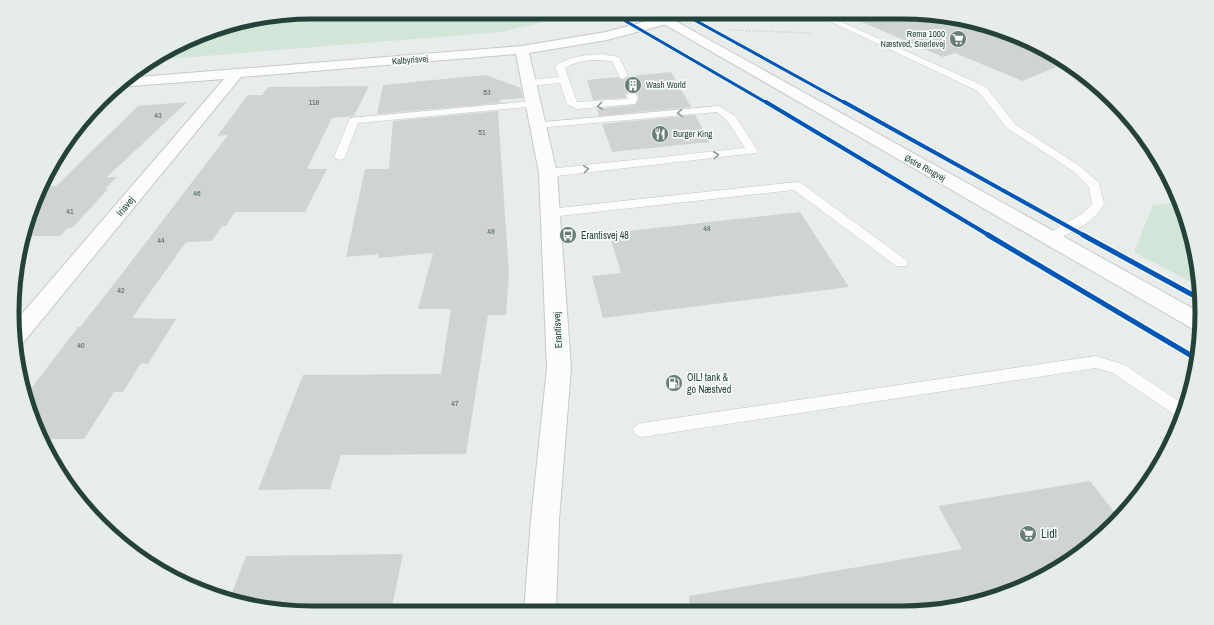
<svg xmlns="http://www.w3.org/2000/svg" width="1214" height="625" font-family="'Archivo Narrow',sans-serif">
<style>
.green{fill:#d1e6d8}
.building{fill:#cfd4d2}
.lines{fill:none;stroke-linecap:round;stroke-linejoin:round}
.service-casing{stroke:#c5cac8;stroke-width:1}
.minor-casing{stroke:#c5cac8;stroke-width:2}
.tertiary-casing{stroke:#c5cac8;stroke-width:2}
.path{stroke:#c3ccca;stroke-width:1.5;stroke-dasharray:1 2;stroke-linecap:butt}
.service{fill:#fcfcfc;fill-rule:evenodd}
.minor{fill:#fcfcfc;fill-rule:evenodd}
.tertiary{fill:#fcfcfc;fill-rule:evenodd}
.cycleway-far2-casing{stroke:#f7fbf9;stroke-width:4.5}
.cycleway-far1-casing{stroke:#f7fbf9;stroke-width:6}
.cycleway-casing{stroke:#f7fbf9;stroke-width:8}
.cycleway-far2{stroke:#0057b8;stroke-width:3}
.cycleway-far1{stroke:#0057b8;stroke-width:4}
.cycleway{stroke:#0057b8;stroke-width:5}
.oneway{stroke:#909f9b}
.labels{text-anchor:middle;stroke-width:3.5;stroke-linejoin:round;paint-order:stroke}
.number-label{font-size:8px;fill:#506761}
.far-poi-label{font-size:9px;fill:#24423a;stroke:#f7fbf9;text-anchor:start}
.far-street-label{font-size:9px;fill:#24423a;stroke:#f7fbf9}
.street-label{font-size:10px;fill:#24423a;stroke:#f7fbf9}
.poi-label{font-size:10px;fill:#24423a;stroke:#f7fbf9;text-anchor:start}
.near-poi-label{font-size:12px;fill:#24423a;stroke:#f7fbf9;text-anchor:start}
.rim{fill:none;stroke:#24423a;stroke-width:5}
</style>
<rect width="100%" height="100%" fill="#e8edeb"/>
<g class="green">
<polygon points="313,12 558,12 561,18 501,32 156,60 216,28"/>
<path d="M 1180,202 C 1191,227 1199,259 1200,287 L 1134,252 L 1153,205 Z"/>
</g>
<g class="building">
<polygon points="853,13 921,13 968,20 1046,50 1066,63 1022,81 955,53 943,57 848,16"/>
<polygon points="671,72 691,107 599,116 597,109 635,105 639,98 636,92 631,91 625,94 626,98 593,100 587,80 618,77 623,80 629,76"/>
<polygon points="485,75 521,88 523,98 499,100 500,103 377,114 383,85"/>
<polygon points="369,86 354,116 332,118 307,169 327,169 305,212 235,212 226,226 222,226 212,241 186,242 132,318 176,319 148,364 141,363 123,392 114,392 84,439 41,439 27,394 78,327 80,327 121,275 228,135 217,136 248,95 262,95 268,87"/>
<polygon points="187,102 107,177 117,177 105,189 108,189 72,228 68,228 60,236 22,236 44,186 56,186 138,106"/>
<polygon points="498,111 509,274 506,315 488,315 466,454 341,455 330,489 258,490 303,375 441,374 451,309 418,309 433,253 378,258 379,254 346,257 365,169 389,169 393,121"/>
<polygon points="695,115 710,142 612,152 602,124"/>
<polygon points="800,212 849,287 603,318 592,276 621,273 609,233"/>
<polygon points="1090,481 1119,518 1084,551 1016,590 941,610 690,611 689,596 962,549 938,506"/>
<polygon points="403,554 391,612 293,612 229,601 246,556"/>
</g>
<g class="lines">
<g class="service-casing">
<g id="service">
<path d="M 839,13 L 852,13 L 835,19 L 986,87 L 1015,124 L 1081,167 L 1099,183 L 1104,204 C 1101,209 1097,214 1092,219 C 1085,226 1054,243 1045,241 L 1043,238 L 1045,235 L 1082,214 L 1092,204 L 1089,187 L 1073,171 L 1007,128 L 978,91 L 823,18 Z"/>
<path d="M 587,55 L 602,54 L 619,57 L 628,76 L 623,79 L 620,78 L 612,61 L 610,61 C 594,59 579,60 565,68 L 577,102 L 628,99 L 626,95 L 631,92 L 635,93 L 638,99 L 635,104 L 577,109 L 567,104 L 560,83 L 529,86 L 524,83 L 529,80 L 559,77 L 555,67 C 563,59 577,57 587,55 Z"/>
<polygon points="533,101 537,102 538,104 537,106 358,123 344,159 340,160 334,157 350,118"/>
<polygon points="719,106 735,116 758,151 756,153 548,177 542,173 548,169 745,148 727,120 717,112 538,128 534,127 533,125 534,123"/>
<polygon points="797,182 801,183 906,260 908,263 906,266 896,266 794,190 550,217 544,213 550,209"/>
<polygon points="1096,356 1125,365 1186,406 1181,419 1113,373 1096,368 642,437 636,435 633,430 636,425 642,423"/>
</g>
</g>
<g class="minor-casing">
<polygon id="minor" points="681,12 702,12 700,15 607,40 529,53 557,173 571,368 559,520 556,612 524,612 531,520 547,368 539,173 516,54 241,77 22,344 14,346 14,323 224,79 118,87 126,78 522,46 606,32"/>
</g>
<g class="tertiary-casing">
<polygon id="tertiary" points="643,12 659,12 1201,313 1201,331 1193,329"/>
</g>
<polyline class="path" points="731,30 812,33"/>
<use href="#service" class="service"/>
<use href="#minor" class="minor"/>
<use href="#tertiary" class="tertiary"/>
<g class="cycleway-far2-casing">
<g id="cycleway-far2">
<polyline points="610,12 767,103"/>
<polyline points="680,12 845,103"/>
</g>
</g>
<g class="cycleway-far1-casing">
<g id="cycleway-far1">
<polyline points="766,102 990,236"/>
<polyline points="844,102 1085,236"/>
</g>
</g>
<g class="cycleway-casing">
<g id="cycleway">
<polyline points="988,235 1197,359"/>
<polyline points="1083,235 1200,299"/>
</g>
</g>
<use href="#cycleway-far2" class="cycleway-far2"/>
<use href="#cycleway-far1" class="cycleway-far1"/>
<use href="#cycleway" class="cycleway"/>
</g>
<defs><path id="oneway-chevron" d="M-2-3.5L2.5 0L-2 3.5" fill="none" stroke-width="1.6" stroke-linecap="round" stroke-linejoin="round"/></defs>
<g class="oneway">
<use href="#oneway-chevron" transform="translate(600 106) rotate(174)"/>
<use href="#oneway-chevron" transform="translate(680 113) rotate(175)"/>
<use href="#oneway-chevron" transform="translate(716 155) rotate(-6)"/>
<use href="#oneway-chevron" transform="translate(586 169) rotate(-6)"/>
</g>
<defs>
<g id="supermarket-disc" transform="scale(0.9)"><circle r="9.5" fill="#697e78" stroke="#f7fbf9"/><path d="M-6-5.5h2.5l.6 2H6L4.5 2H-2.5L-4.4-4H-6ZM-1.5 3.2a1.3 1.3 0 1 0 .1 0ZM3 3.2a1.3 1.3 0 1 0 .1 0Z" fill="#fff"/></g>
<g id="building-disc" transform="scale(0.9)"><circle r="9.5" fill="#697e78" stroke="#f7fbf9"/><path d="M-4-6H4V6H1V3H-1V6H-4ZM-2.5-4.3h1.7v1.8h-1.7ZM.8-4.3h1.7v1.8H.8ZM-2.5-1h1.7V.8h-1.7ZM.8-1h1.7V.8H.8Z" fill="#fff"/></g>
<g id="restaurant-disc" transform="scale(0.9)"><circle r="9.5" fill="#697e78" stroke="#f7fbf9"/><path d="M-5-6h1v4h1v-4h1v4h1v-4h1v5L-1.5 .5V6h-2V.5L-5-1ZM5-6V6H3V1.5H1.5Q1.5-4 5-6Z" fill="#fff"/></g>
<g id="bus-disc" transform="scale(0.9)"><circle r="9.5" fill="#697e78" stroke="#f7fbf9"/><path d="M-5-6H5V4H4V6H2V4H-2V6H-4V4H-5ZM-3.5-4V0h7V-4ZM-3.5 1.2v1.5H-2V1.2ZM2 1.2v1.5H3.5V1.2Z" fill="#fff"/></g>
<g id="fuel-disc" transform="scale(0.9)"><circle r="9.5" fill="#697e78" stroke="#f7fbf9"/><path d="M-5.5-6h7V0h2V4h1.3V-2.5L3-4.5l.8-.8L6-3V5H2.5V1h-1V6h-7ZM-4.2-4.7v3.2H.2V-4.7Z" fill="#fff"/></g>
</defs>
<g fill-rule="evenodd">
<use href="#supermarket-disc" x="958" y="39"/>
<use href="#building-disc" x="633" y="85"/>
<use href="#restaurant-disc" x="660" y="134"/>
<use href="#bus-disc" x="568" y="235"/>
<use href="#fuel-disc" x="674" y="383"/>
<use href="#supermarket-disc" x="1028" y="534"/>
</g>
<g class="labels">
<g class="number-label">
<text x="487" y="95">53</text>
<text x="314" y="105">118</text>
<text x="158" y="118">43</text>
<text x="482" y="135">51</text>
<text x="197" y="196">46</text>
<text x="70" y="214">41</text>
<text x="707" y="231">48</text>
<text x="491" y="234">49</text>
<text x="161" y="243">44</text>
<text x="121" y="293">42</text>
<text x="81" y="348">40</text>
<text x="455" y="406">47</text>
</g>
<g class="far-poi-label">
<text x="945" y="37" text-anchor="end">Rema 1000<tspan x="945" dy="10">Næstved, Snerlevej</tspan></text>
<text x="646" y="88">Wash World</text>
<text x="673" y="137">Burger King</text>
</g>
<g class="far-street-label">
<text transform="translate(410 60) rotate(-5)" y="3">Kalbyrisvej</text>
<text transform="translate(925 168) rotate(29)" y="3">Østre Ringvej</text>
</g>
<g class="street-label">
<text transform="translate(125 206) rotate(-50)" y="4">Irisvej</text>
<text transform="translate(557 330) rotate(-93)" y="4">Erantisvej</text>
</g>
<g class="poi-label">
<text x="581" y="239">Erantisvej 48</text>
<text x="687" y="381">OIL! tank &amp;<tspan x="687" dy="12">go Næstved</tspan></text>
</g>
<g class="near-poi-label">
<text x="1041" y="538">Lidl</text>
</g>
</g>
<path d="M0 0H1214V625H0ZM312 19H902A293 293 0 0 1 1195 312V313A293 293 0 0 1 902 606H312A293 293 0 0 1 19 313V312A293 293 0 0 1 312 19Z" fill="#e6ecea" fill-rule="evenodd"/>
<path class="rim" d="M312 19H902A293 293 0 0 1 1195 312V313A293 293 0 0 1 902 606H312A293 293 0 0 1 19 313V312A293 293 0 0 1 312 19Z"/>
</svg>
